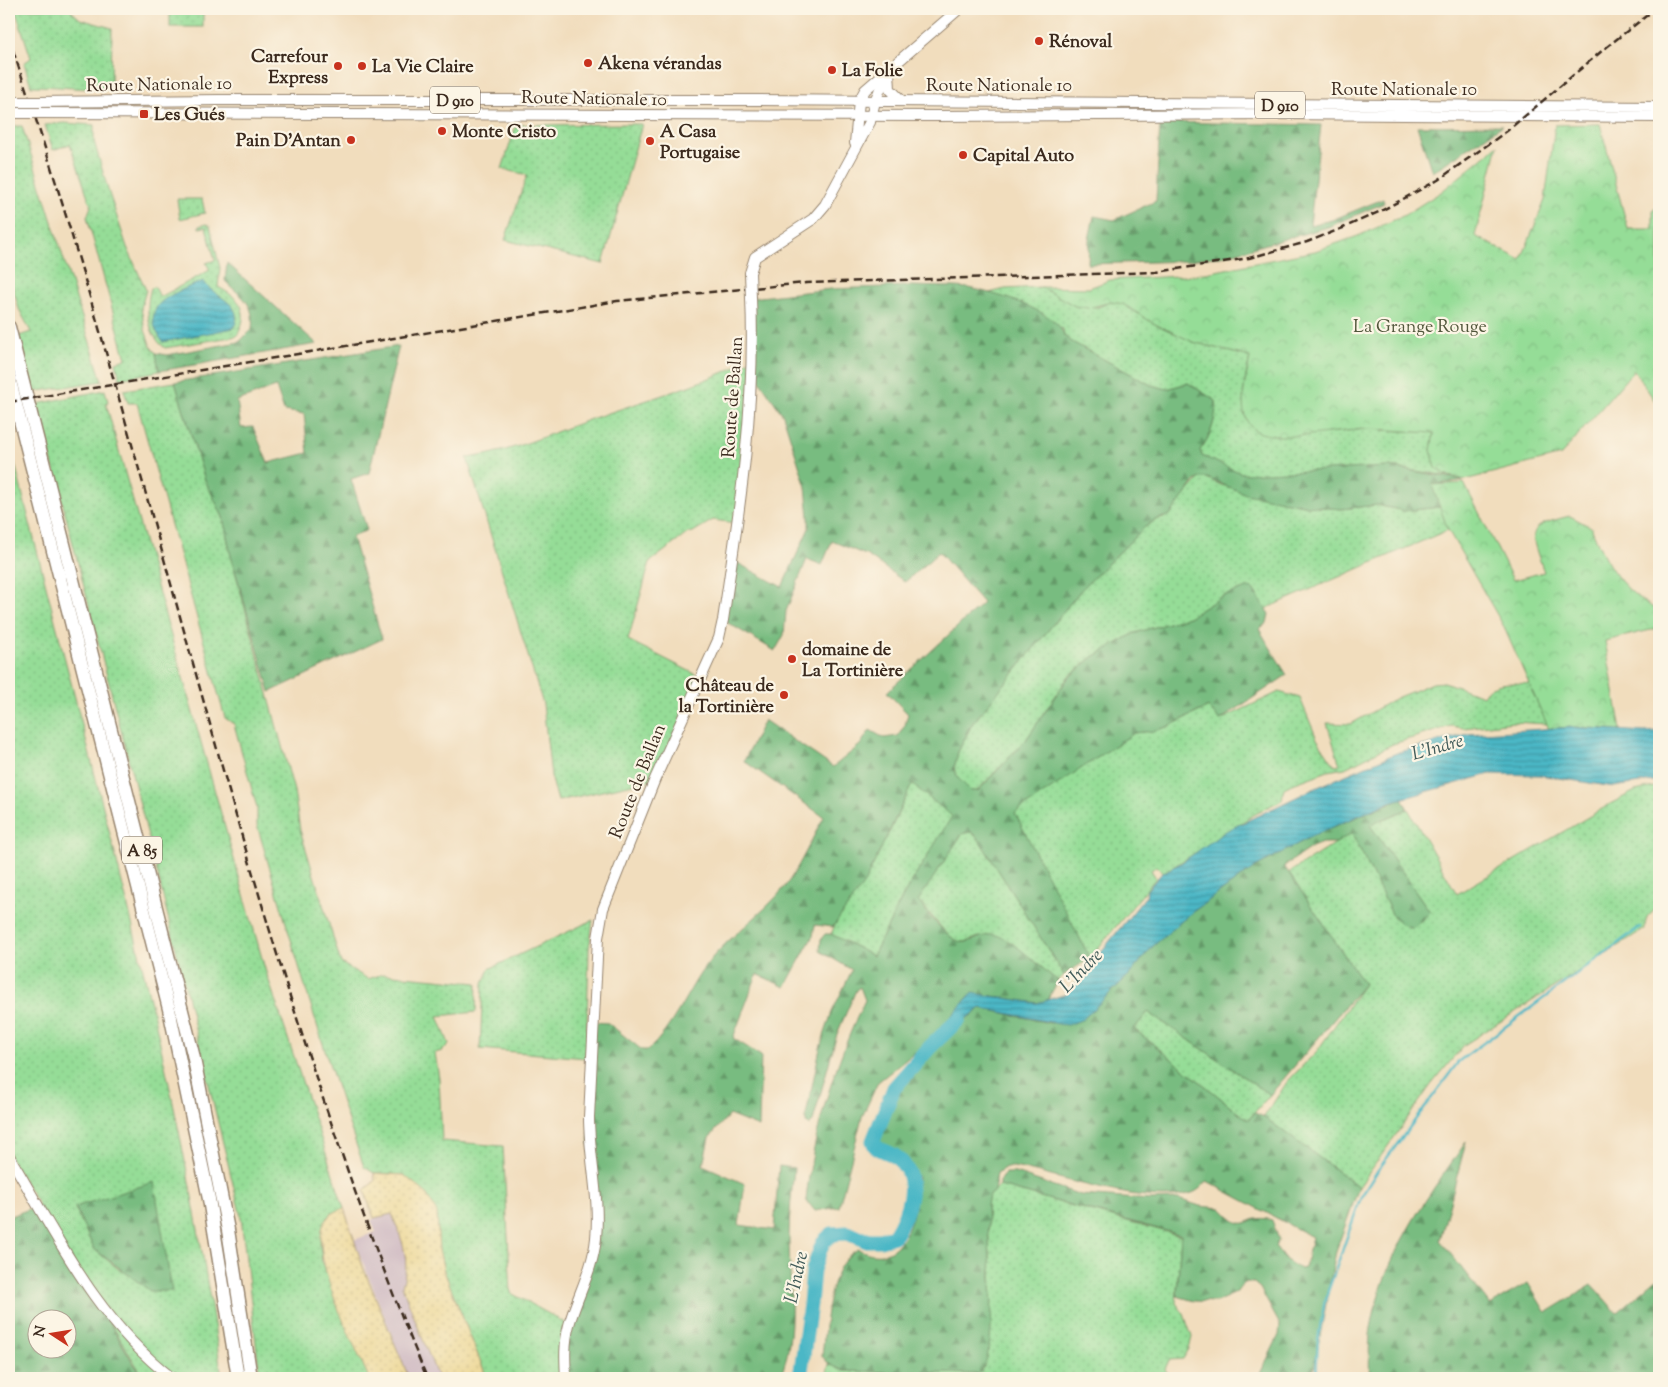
<svg xmlns="http://www.w3.org/2000/svg" width="1668" height="1387" font-family="'Sorts Mill Goudy',serif">
<style>
.railway{fill:#d2bec5}
.grass{fill:url(#grass-dots);stroke:#68845a;fill-rule:evenodd}
.forest{fill:url(#forest-firs);stroke:#5a734f;fill-rule:evenodd}
.sand{fill:url(#sand-dots);stroke:#94825e}
.park{fill:url(#park-crowns);stroke:#68845a}
.water{fill:url(#water-rules);stroke:#437072}
.lines{fill:none;stroke-linecap:round;stroke-linejoin:round}
.stream{stroke:#4bb7c6;stroke-width:2.5}
.river{stroke:#4bb7c6;stroke-width:15}
.secondary-casing{stroke:#96846e;stroke-width:12}
.primary-casing{stroke:#96846e;stroke-width:12}
.highway-casing{stroke:#96846e;stroke-width:15}
.secondary{stroke:#fff;stroke-width:10}
.primary{stroke:#fff;stroke-width:10}
.highway{stroke:#fff;stroke-width:12}
.rail{stroke:#3b2a1e;stroke-width:2.5;stroke-dasharray:8 4;stroke-linecap:butt}
.secondary-bridge-casing{stroke:#96846e;stroke-width:12;stroke-linecap:butt}
.primary-bridge-casing{stroke:#96846e;stroke-width:12;stroke-linecap:butt}
.secondary-bridge{stroke:#fff;stroke-width:10}
.primary-bridge{stroke:#fff;stroke-width:10}
.poi-dot{fill:#c8321e;stroke:#fcf5e5;stroke-width:2}
.labels{text-anchor:middle;stroke-width:4.5;stroke-linejoin:round;paint-order:stroke}
.shield{fill:#fcf5e5;stroke:#75675a;stroke-width:1}
.shield-label{font-size:16px;font-weight:bold;fill:#3b2a1e}
.poi-label{font-size:18px;font-weight:bold;fill:#3b2a1e;stroke:#fcf5e5;text-anchor:start}
.street-label{font-size:18px;fill:#3b2a1e;stroke:#fcf5e5}
.park-label{font-size:18px;fill:#52573c;stroke:#fcf5e5}
.water-label{font-size:19px;font-style:italic;fill:#415b59;stroke:#fcf5e5}
</style>
<defs>
<pattern id="grass-dots" width="8" height="8" patternUnits="userSpaceOnUse" patternTransform="scale(1.25)"><rect width="8" height="8" fill="#95dd97"/><path d="M2 2h.1M6 6h.1" fill="none" stroke="#81be82" stroke-width="1.8" stroke-linecap="round"/></pattern>
<pattern id="forest-firs" width="22" height="20" patternUnits="userSpaceOnUse" patternTransform="scale(1.25)"><rect width="22" height="20" fill="#78bc80"/><path d="M5 1l3.5 6h-7zM16 11l3.5 6h-7z" fill="#649968"/></pattern>
<pattern id="sand-dots" width="8" height="8" patternUnits="userSpaceOnUse" patternTransform="scale(1.25)"><rect width="8" height="8" fill="#eeda9e"/><path d="M2 2h.1M6 6h.1" fill="none" stroke="#cdbb88" stroke-width="1.8" stroke-linecap="round"/></pattern>
<pattern id="park-crowns" width="20" height="18" patternUnits="userSpaceOnUse" patternTransform="scale(1.25)"><rect width="20" height="18" fill="#95dd97"/><path d="M2 6a3 3 0 1 1 6 0M12 15a3 3 0 1 1 6 0" fill="none" stroke="#81be82"/></pattern>
<pattern id="water-rules" width="6" height="5" patternUnits="userSpaceOnUse" patternTransform="scale(1.25)"><rect width="6" height="5" fill="#4bb7c6"/><path d="M0 2.5h6" fill="none" stroke="#4095a0"/></pattern>
</defs>
<rect width="100%" height="100%" fill="#fcf5e5"/>
<filter id="ink" filterUnits="userSpaceOnUse"><feTurbulence type="fractalNoise" baseFrequency=".02" numOctaves="2"/><feDisplacementMap in="SourceGraphic" scale="10" xChannelSelector="R" yChannelSelector="G"/><feConvolveMatrix kernelMatrix="1 2 1 2 8 2 1 2 1" color-interpolation-filters="sRGB"/></filter>
<filter id="wash" filterUnits="userSpaceOnUse"><feTurbulence type="fractalNoise" baseFrequency=".0096" numOctaves="4" result="noise"/><feDisplacementMap in="SourceGraphic" scale="20" xChannelSelector="R" yChannelSelector="G"/><feGaussianBlur stdDeviation="1.12" result="paint"/><feColorMatrix in="noise" values="0 0 0 0 0 0 0 0 0 0 0 0 0 0 0 0 0 1.4 0 .05"/><feComposite in="paint" operator="in"/></filter>
<g filter="url(#wash)">
<rect width="100%" height="100%" fill="#f1ddbd"/>
<polygon class="railway" points="387,1214 392,1214 402,1240 408,1269 402,1286 438,1378 409,1378 354,1240 376,1232 371,1220"/>
<g class="grass">
<path d="M 15,9 L 69,9 L 80,19 L 112,28 L 111,89 C 85,90 59,86 31,86 L 24,63 L 31,58 Z"/>
<rect x="170" y="9" width="33" height="18"/>
<polygon points="64,123 94,125 94,141 109,193 127,247 146,290 141,308 145,330 151,347 156,353 159,371 120,379 116,362 126,359 87,217 91,206 70,144 53,150 45,125"/>
<polygon points="642,124 603,264 505,240 527,175 502,169 516,125"/>
<polygon points="9,126 22,126 102,381 33,392 19,336 31,332 19,309 9,275"/>
<polygon points="177,199 202,199 205,213 180,219"/>
<path d="M 206,224 L 210,226 L 220,268 L 218,287 C 242,299 250,312 237,336 L 165,348 C 147,335 145,307 151,288 L 155,287 L 160,297 L 210,270 L 206,263 L 215,260 L 206,227 L 199,228 L 199,226 Z"/>
<path d="M 1041,287 L 1075,306 L 1098,307 L 1111,302 L 1123,304 L 1153,323 L 1193,342 L 1250,357 C 1245,379 1235,417 1257,431 L 1327,433 L 1366,429 L 1434,433 L 1431,450 L 1436,468 L 1449,476 L 1389,467 L 1244,475 L 1202,456 L 1200,450 C 1210,438 1217,417 1216,401 L 1188,383 L 1167,389 L 1151,385 L 1072,342 L 1064,336 L 1063,329 L 989,293 L 1005,289 Z"/>
<path d="M 753,359 L 737,523 L 713,520 L 693,532 L 688,533 L 650,562 L 628,640 L 701,677 L 655,779 L 558,801 L 551,776 L 543,704 L 467,458 C 510,453 551,433 591,419 C 645,400 701,385 753,359 Z"/>
<path d="M 175,382 L 205,480 L 223,517 L 231,556 L 294,791 L 300,830 L 341,963 L 368,979 L 383,974 L 477,983 L 476,1012 L 438,1016 L 449,1044 L 442,1051 L 435,1053 L 439,1079 L 442,1141 L 503,1146 L 511,1293 L 569,1325 L 566,1378 L 487,1378 L 444,1271 L 439,1250 L 404,1175 L 374,1173 L 364,1167 C 324,1054 291,940 257,825 L 257,808 L 234,724 L 225,718 L 137,403 L 128,403 L 124,390 Z"/>
<polygon points="105,390 108,402 106,403 120,455 265,969 344,1208 329,1215 320,1243 322,1263 369,1378 260,1378 241,1217 153,855 37,404"/>
<path d="M 9,440 C 86,751 178,1060 222,1378 L 144,1378 L 9,1156 ZM 75,1208 L 122,1272 L 94,1249 Z"/>
<polygon points="1200,478 1207,478 1221,485 1308,506 1341,509 1377,505 1404,511 1440,507 1448,530 1265,609 1253,589 1223,596 1189,617 1135,633 1093,657 1068,677 1026,740 977,791 971,791 958,778 954,768 958,752 972,724 1081,590 1145,527 1155,520 1164,518"/>
<path d="M 1444,682 L 1483,696 C 1491,680 1515,683 1529,684 L 1547,724 L 1513,722 L 1464,728 L 1451,726 L 1393,744 L 1345,768 L 1328,771 L 1290,785 L 1284,788 L 1282,800 C 1239,820 1203,851 1162,873 L 1157,866 L 1151,870 L 1156,878 L 1090,958 L 1014,813 L 1134,733 L 1153,731 L 1167,727 L 1209,707 L 1220,720 L 1279,692 L 1300,698 L 1317,739 L 1335,766 L 1340,765 L 1327,723 L 1351,724 L 1396,698 L 1433,683 Z"/>
<polygon points="912,784 953,816 903,896 873,956 831,934 838,919 890,831"/>
<polygon points="1659,786 1659,904 1647,917 1644,929 1464,1045 1431,1085 1359,1187 1264,1117 1287,1082 1317,1051 1364,984 1288,873 1352,833 1393,916 1413,928 1430,912 1370,825 1408,809 1457,894 1612,803 1635,791"/>
<polygon points="971,832 978,838 1064,975 1058,981 1006,940 979,937 965,942 957,941 947,934 918,900 962,834"/>
<polygon points="593,920 589,949 586,1058 480,1049 483,984 489,969"/>
<polygon points="1148,1012 1270,1095 1248,1120 1134,1029"/>
<path d="M 1000,1186 L 1181,1236 L 1176,1303 L 1184,1314 L 1192,1337 L 1189,1349 L 1183,1359 L 1169,1360 L 1165,1369 L 1171,1378 L 826,1378 L 829,1364 L 844,1371 L 976,1374 L 981,1372 C 999,1322 989,1259 987,1206 L 989,1195 Z"/>
</g>
<g class="forest">
<polygon points="1160,122 1321,125 1310,225 1332,220 1383,199 1384,203 1328,227 1227,255 1186,261 1088,264 1089,239 1094,216 1114,220 1156,201"/>
<polygon points="1503,125 1432,172 1417,126"/>
<path d="M 227,263 L 317,344 L 159,371 L 156,353 L 167,355 L 239,342 L 252,329 C 255,302 242,298 225,281 Z"/>
<path d="M 911,286 C 930,287 950,286 968,288 C 991,292 1060,311 1064,336 L 1072,342 L 1151,385 L 1167,389 L 1188,383 L 1216,401 C 1217,417 1210,438 1200,450 L 1202,456 L 1244,474 L 1389,467 L 1465,480 L 1433,485 L 1440,507 L 1404,511 L 1377,505 L 1341,509 L 1308,506 L 1246,494 L 1207,478 L 1200,478 L 1195,481 L 1170,515 L 1155,520 L 1145,527 L 1081,590 L 972,724 L 958,752 L 954,768 L 958,778 L 971,791 L 978,791 L 1026,740 L 1068,678 L 1093,657 L 1135,633 L 1189,617 L 1223,596 L 1247,588 L 1253,589 L 1269,614 L 1267,623 L 1259,629 L 1287,675 L 1220,720 L 1208,707 L 1167,727 L 1153,731 L 1134,733 L 1015,813 L 1090,958 L 1064,975 L 978,838 L 971,832 L 962,834 L 918,901 C 928,912 950,945 966,942 C 976,940 986,933 996,935 C 1014,940 1042,969 1058,981 L 1047,1001 L 1037,1003 L 972,993 L 928,1042 L 878,1082 L 862,1117 L 839,1207 L 815,1211 L 806,1200 C 813,1131 835,1063 865,1000 L 860,987 L 856,990 L 837,1034 L 813,1121 L 810,1125 L 806,1123 L 806,1115 L 820,1048 L 832,1012 L 852,970 L 820,951 L 821,939 L 825,934 L 831,934 L 873,956 L 903,896 L 952,816 L 912,784 L 865,882 L 833,927 L 815,925 L 813,936 L 785,987 L 757,974 L 733,1038 L 761,1056 L 759,1127 L 729,1115 L 709,1138 L 703,1165 L 745,1184 L 739,1225 L 774,1230 L 779,1166 L 794,1168 C 792,1191 789,1214 789,1237 C 789,1285 798,1333 780,1378 L 566,1378 L 564,1354 L 596,1238 L 589,1142 L 594,1022 L 608,1023 L 642,1050 L 648,1050 C 673,1028 685,995 704,968 C 727,936 763,916 787,884 C 801,864 812,838 824,817 L 744,761 L 764,720 L 833,767 L 860,745 L 870,730 L 884,738 L 898,736 L 905,725 L 908,714 L 887,692 L 983,603 L 939,552 L 905,582 L 868,556 L 832,541 L 822,565 L 807,559 L 786,611 L 784,635 L 775,651 L 723,620 L 732,560 L 782,587 L 809,528 L 809,517 L 806,487 L 783,415 L 753,371 L 751,298 L 831,289 Z"/>
<path d="M 399,346 L 369,473 L 351,479 L 367,530 L 352,537 L 382,639 L 270,692 L 231,556 L 223,517 L 205,480 L 175,382 ZM 276,387 L 284,411 L 304,414 L 308,453 L 268,463 L 253,427 L 241,428 L 237,401 Z"/>
<path d="M 1402,798 L 1408,809 L 1370,825 L 1430,912 L 1413,928 L 1399,923 L 1393,916 L 1352,833 L 1336,843 L 1322,843 L 1312,847 L 1284,866 L 1364,984 L 1270,1095 L 1148,1012 L 1134,1029 L 1248,1120 L 1255,1113 L 1264,1117 L 1359,1187 L 1336,1251 L 1312,1378 L 1258,1378 L 1279,1335 L 1280,1325 L 1260,1288 L 1254,1283 L 1247,1282 L 1242,1285 L 1236,1293 L 1216,1302 L 1194,1301 L 1177,1296 L 1181,1235 L 1000,1186 L 1000,1180 L 1005,1173 L 1015,1173 L 1081,1195 L 1150,1200 L 1178,1199 L 1200,1206 L 1221,1208 C 1249,1239 1243,1212 1272,1220 L 1279,1240 L 1275,1246 L 1286,1260 L 1300,1269 L 1305,1268 L 1312,1237 L 1207,1181 C 1203,1186 1198,1191 1192,1193 C 1149,1208 1059,1176 1014,1167 L 1006,1167 L 997,1173 L 994,1191 L 989,1195 L 987,1206 C 988,1243 1000,1344 981,1372 L 976,1374 L 844,1371 L 829,1364 L 822,1356 C 826,1324 826,1266 858,1249 C 905,1273 917,1210 918,1177 L 895,1156 L 875,1146 L 873,1141 C 894,1073 926,1048 981,1008 L 1050,1023 L 1083,1019 L 1130,974 L 1152,947 L 1191,913 L 1255,867 L 1314,835 Z"/>
<path d="M 1466,1142 L 1440,1240 L 1490,1305 L 1528,1283 L 1546,1313 L 1592,1285 L 1617,1313 L 1659,1277 L 1659,1378 L 1369,1378 C 1370,1362 1368,1344 1371,1328 C 1384,1254 1424,1202 1466,1142 Z"/>
<polygon points="154,1182 172,1291 150,1291 94,1249 75,1207"/>
<path d="M 39,1205 L 134,1364 L 144,1378 L 9,1378 L 9,1217 ZM 38,1320 L 68,1320 L 68,1350 L 38,1350 Z"/>
</g>
<g class="sand">
<path d="M 374,1173 L 404,1175 L 426,1193 L 437,1213 L 439,1250 L 444,1271 L 487,1378 L 438,1378 L 402,1286 C 411,1258 402,1241 392,1214 L 374,1218 L 364,1190 L 375,1181 Z"/>
<path d="M 344,1208 L 363,1267 L 409,1378 L 369,1378 C 356,1347 299,1241 330,1215 C 333,1212 340,1210 344,1208 Z"/>
</g>
<g class="park">
<path d="M 1600,124 L 1628,229 L 1653,229 L 1653,209 L 1659,208 L 1659,407 L 1634,370 L 1561,455 L 1465,480 L 1449,476 L 1436,468 L 1431,450 L 1434,433 C 1411,432 1388,429 1365,429 C 1341,430 1269,445 1252,428 C 1235,411 1247,377 1250,357 L 1193,342 L 1153,323 L 1123,304 L 1111,302 L 1088,308 L 1075,306 L 1041,287 L 1089,288 L 1110,280 L 1196,275 L 1315,251 L 1358,236 L 1403,216 L 1441,192 L 1498,145 L 1475,236 L 1521,260 L 1545,200 L 1555,125 Z"/>
<path d="M 1464,483 L 1513,580 L 1544,572 C 1529,530 1525,527 1570,516 L 1591,527 C 1606,565 1622,591 1659,611 L 1659,628 L 1605,641 L 1621,730 L 1573,727 L 1549,729 L 1503,625 L 1448,530 L 1432,485 Z"/>
</g>
<g class="water">
<path d="M 203,281 C 215,299 245,302 234,328 L 163,342 C 135,303 174,294 203,281 Z"/>
<polygon points="1573,727 1645,732 1659,731 1659,780 1614,787 1540,775 1490,774 1390,802 1314,835 1255,867 1191,913 1152,947 1130,974 1083,1019 1068,1025 1059,1024 981,1008 946,1033 928,1042 972,993 1037,1003 1067,994 1146,896 1147,890 1162,873 1181,863 1226,831 1311,790 1399,752 1468,734"/>
</g>
<g class="lines">
<g class="stream">
<polyline points="9,663 9,662"/>
<polyline points="1316,1378 1318,1340 1325,1300 1361,1197 1378,1170 1459,1061 1640,927"/>
</g>
<path class="river" d="M 800,1378 L 810,1304 L 813,1270 L 823,1242 L 832,1234 L 847,1233 L 865,1240 L 880,1240 L 894,1236 C 908,1214 922,1177 896,1157 C 890,1152 881,1151 875,1146 L 873,1141 L 894,1088 L 930,1047 L 959,1019"/>
</g>
</g>
<g filter="url(#ink)">
<g class="lines">
<g class="secondary-casing">
<g id="secondary">
<polyline points="889,72 890,89 902,101"/>
<polyline points="855,143 859,101 865,90 959,9"/>
<polyline points="750,273 755,257 813,219 825,205 870,122 875,101 889,68"/>
<path d="M 9,1156 C 57,1236 97,1321 172,1378"/>
<path d="M 566,1378 C 565,1360 564,1343 569,1325 C 577,1296 593,1270 596,1238 C 600,1198 589,1157 589,1117 L 598,938 L 603,909 L 655,779 L 719,638 L 723,620 C 739,514 756,406 751,298"/>
</g>
</g>
<g class="primary-casing">
<g id="primary">
<polyline points="9,102 19,102"/>
<polyline points="36,102 219,100 755,100 1659,107"/>
<polyline points="9,113 22,113"/>
<polyline points="39,113 935,116 1277,114 1659,117"/>
</g>
</g>
<g class="highway-casing">
<g id="highway">
<polyline points="9,327 193,1054 228,1230 251,1378"/>
<polyline points="9,377 169,1009 209,1199 238,1378"/>
</g>
</g>
<use href="#secondary" class="secondary"/>
<use href="#primary" class="primary"/>
<use href="#highway" class="highway"/>
<g class="rail">
<path d="M 9,39 C 62,192 105,349 149,505 C 231,799 309,1096 427,1378"/>
<polyline points="9,402 617,301 806,283 1157,272 1249,258 1307,242 1343,228 1381,211 1438,180 1507,131 1603,50 1655,9"/>
</g>
<g class="secondary-bridge-casing">
<polyline id="secondary-bridge" points="750,273 751,298"/>
</g>
<g class="primary-bridge-casing">
<g id="primary-bridge">
<polyline points="19,102 36,102"/>
<polyline points="22,113 39,113"/>
</g>
</g>
<use href="#secondary-bridge" class="secondary-bridge"/>
<use href="#primary-bridge" class="primary-bridge"/>
</g>
</g>
<g class="poi-dot">
<circle cx="1039" cy="41" r="5"/>
<circle cx="588" cy="63" r="5"/>
<circle cx="338" cy="66" r="5"/>
<circle cx="362" cy="66" r="5"/>
<circle cx="832" cy="70" r="5"/>
<rect x="139" y="109" width="10" height="10" rx="2.5"/>
<circle cx="442" cy="131" r="5"/>
<circle cx="351" cy="140" r="5"/>
<circle cx="650" cy="141" r="5"/>
<circle cx="963" cy="155" r="5"/>
<circle cx="792" cy="659" r="5"/>
<circle cx="784" cy="695" r="5"/>
</g>
<g class="labels">
<g class="shield">
<rect x="430" y="86.5" width="50" height="27" rx="4"/>
<rect x="1255" y="91.5" width="50" height="27" rx="4"/>
<rect x="122" y="836.5" width="40" height="27" rx="4"/>
</g>
<g class="shield-label">
<text x="455" y="106">D 910</text>
<text x="1280" y="111">D 910</text>
<text x="142" y="856">A 85</text>
</g>
<g class="poi-label">
<text x="1049" y="47">Rénoval</text>
<text x="328" y="62" text-anchor="end">Carrefour<tspan x="328" dy="21">Express</tspan></text>
<text x="598" y="69">Akena vérandas</text>
<text x="372" y="72">La Vie Claire</text>
<text x="842" y="76">La Folie</text>
<text x="154" y="120">Les Gués</text>
<text x="452" y="137">Monte Cristo</text>
<text x="660" y="137">A Casa<tspan x="660" dy="21">Portugaise</tspan></text>
<text x="341" y="146" text-anchor="end">Pain D'Antan</text>
<text x="973" y="161">Capital Auto</text>
<text x="802" y="655">domaine de<tspan x="802" dy="21">La Tortinière</tspan></text>
<text x="774" y="691" text-anchor="end">Château de<tspan x="774" dy="21">la Tortinière</tspan></text>
</g>
<g class="street-label">
<text transform="translate(159 84) rotate(-1)" y="6">Route Nationale 10</text>
<text x="999" y="91">Route Nationale 10</text>
<text x="1404" y="95">Route Nationale 10</text>
<text transform="translate(594 98) rotate(1)" y="6">Route Nationale 10</text>
<text transform="translate(732 397) rotate(-86)" y="6">Route de Ballan</text>
<text transform="translate(637 781) rotate(-68)" y="6">Route de Ballan</text>
</g>
<g class="park-label">
<text x="1420" y="332">La Grange Rouge</text>
</g>
<g class="water-label">
<text transform="translate(1437 746) rotate(-16)" y="7">L'Indre</text>
<text transform="translate(1080 970) rotate(-46)" y="7">L'Indre</text>
<text transform="translate(795 1277) rotate(-78)" y="7">L'Indre</text>
</g>
</g>
<rect width="1668" height="1387" fill="none" stroke="#fcf5e5" stroke-width="30"/>
<g transform="translate(52 1334) rotate(282)"><circle r="24" fill="#fcf5e5" stroke="#afa495"/>
<path d="M0-4L9 19L0 12L-9 19Z" fill="#c8321e"/>
<text y="-8" font-size="14" font-weight="bold" text-anchor="middle" fill="#3b2a1e">N</text>
</g>
</svg>
